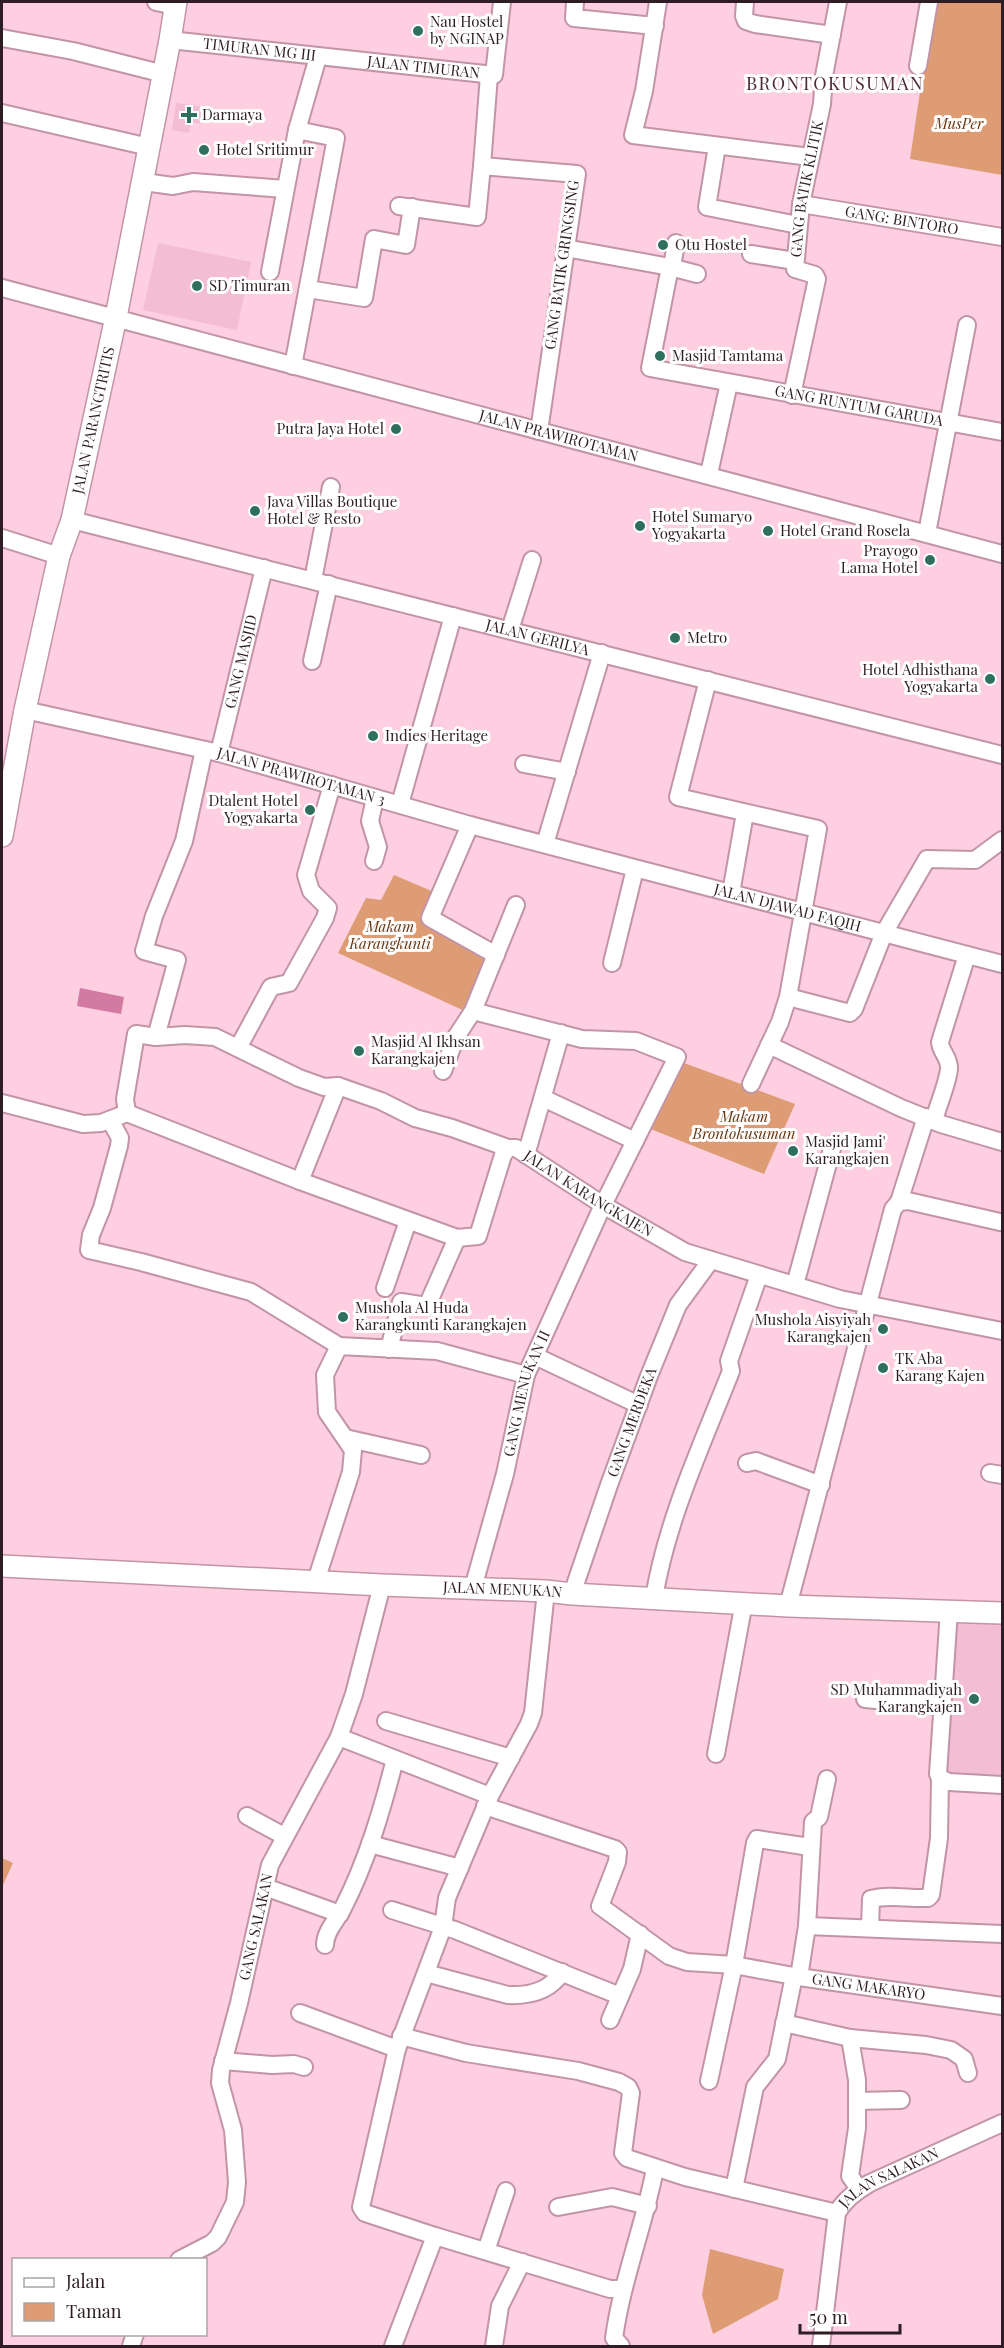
<svg xmlns="http://www.w3.org/2000/svg" width="1004" height="2348" font-family="'Playfair Display',serif">
<style>
.built{fill:#f3bdd3}
.green{fill:#de9c74}
.water{fill:#d37aa2}
.lines{fill:none;stroke-linecap:round;stroke-linejoin:round}
.minor-casing{stroke:#c294a7;stroke-width:20}
.major-casing{stroke:#c294a7;stroke-width:24}
.minor{stroke:#fff;stroke-width:16}
.major{stroke:#fff;stroke-width:21}
.poi-dot{fill:#2f6f5d;stroke:#fefefe;stroke-width:2}
.labels{text-anchor:middle;stroke-width:6;stroke-linejoin:round;paint-order:stroke}
.poi-label{font-size:15px;fill:#2e1d24;stroke:#fefefe;text-anchor:start}
.street-label{font-size:15px;fill:#2e1d24;stroke:#fefefe}
.park-label{font-size:15px;font-style:italic;fill:#6a360f;stroke:#fefefe}
.quarter-label{font-size:18px;letter-spacing:1.5px;fill:#4e2939;stroke:#fefefe}
</style>
<rect width="100%" height="100%" fill="#fecee1"/>
<g class="built">
<polygon points="176,103 205,107 202,124 191,122 189,133 172,130"/>
<polygon points="158,243 251,262 237,330 143,310"/>
<polygon points="950,1617 1002,1621 1002,1780 941,1776"/>
</g>
<g class="green">
<polygon points="932,2 1002,2 1002,175 910,159 920,92 916,91"/>
<polygon points="394,875 434,892 424,919 494,954 469,1013 338,953 366,898 381,900"/>
<polygon points="676,1060 795,1104 764,1174 643,1126"/>
<polygon points="2,1858 13,1863 2,1887"/>
<polygon points="710,2249 784,2269 778,2299 713,2334 702,2295"/>
</g>
<polygon class="water" points="80,988 124,997 121,1014 77,1006"/>
<g class="lines">
<g class="minor-casing">
<g id="minor">
<polyline points="156,2 175,6"/>
<polyline points="575,2 574,18 655,26"/>
<polyline points="658,2 644,91 633,135 810,157"/>
<polyline points="745,2 744,16 746,21 755,24 832,35"/>
<polyline points="2,38 73,51 164,74"/>
<path id="s1" d="M 170,40 L 494,75 L 502,2"/>
<polyline points="918,66 929,2"/>
<polyline points="489,75 482,166 577,174 539,431"/>
<polyline points="2,113 149,147"/>
<polyline points="717,146 707,207 798,225"/>
<polyline points="144,182 173,186 193,182 285,189"/>
<path id="s2" d="M 801,204 L 1002,237"/>
<polyline points="399,206 477,217 482,166"/>
<path id="s3" d="M 565,248 L 670,267 L 650,368 L 1002,432"/>
<polyline points="751,254 795,261"/>
<polyline points="670,267 697,274"/>
<polyline points="672,267 676,243"/>
<polyline points="270,272 297,130"/>
<path id="s4" d="M 2,288 L 1002,554"/>
<polyline points="308,289 364,298 374,239 406,245 412,207"/>
<polyline points="293,366 336,138 297,130 318,57"/>
<path id="s5" d="M 792,395 L 817,279 L 815,275 L 795,269 L 801,204 L 822,104 L 824,76 L 838,2"/>
<polyline points="709,474 729,383"/>
<path id="s6" d="M 72,520 L 1002,755"/>
<polyline points="927,533 967,325"/>
<polyline points="2,538 59,556"/>
<polyline points="313,580 331,487"/>
<polyline points="510,630 532,560"/>
<polyline points="312,661 329,584"/>
<polyline points="708,680 678,797 818,829 788,997 780,1022 751,1084"/>
<path id="s7" d="M 25,710 L 219,753 L 470,825 L 1002,964"/>
<path id="s8" d="M 219,753 L 264,568"/>
<polyline points="524,764 567,772"/>
<polyline points="400,804 453,616"/>
<polyline points="470,825 430,918 496,955"/>
<polyline points="545,844 602,653"/>
<polyline points="374,861 378,847 370,821 375,798"/>
<polyline points="731,893 745,813"/>
<polyline points="612,963 635,869"/>
<polyline points="788,997 850,1013 854,1009 884,933 927,859 975,860 1002,840"/>
<path id="s9" d="M 156,1037 L 185,1035 L 215,1037 L 299,1078 L 324,1087 L 338,1086 L 381,1101 L 415,1118 L 452,1128 L 508,1148 L 516,1148 L 603,1205 L 685,1252 L 840,1299 L 1002,1331"/>
<polyline points="769,1045 901,1108 941,1124 1002,1142"/>
<polyline points="238,1048 271,987 289,983 325,918 328,908 311,891 306,875 332,785"/>
<polyline points="443,1071 456,1037 473,1011 516,905"/>
<polyline points="543,1098 635,1141"/>
<polyline points="2,1103 83,1124 101,1123 127,1113 300,1181 457,1238 478,1236 503,1155 508,1148"/>
<polyline points="127,1113 125,1099 136,1034 156,1037 177,960 144,951 154,916 184,841 204,750"/>
<polyline points="110,1120 120,1138 119,1146 102,1208 91,1235 89,1250 141,1262 251,1292 339,1346"/>
<path d="M 934,1121 C 938,1104 947,1086 949,1069 C 950,1058 940,1051 940,1042 L 967,955"/>
<polyline points="526,1155 561,1033"/>
<polyline points="300,1181 338,1086"/>
<polyline points="899,1202 926,1117"/>
<polyline points="795,1285 833,1145"/>
<polyline points="385,1288 408,1221"/>
<polyline points="389,1349 401,1302 427,1306 457,1238"/>
<polyline points="535,1356 639,1405"/>
<polyline points="345,1438 421,1455"/>
<polyline points="747,1463 756,1461 821,1485"/>
<polyline points="990,1473 1002,1475"/>
<polyline points="316,1581 351,1472 353,1450 327,1412 325,1375 339,1346 437,1351 526,1375"/>
<path id="s10" d="M 473,1588 L 505,1474 L 526,1375 L 603,1205 L 677,1057 L 636,1041 L 582,1039 L 473,1011"/>
<path id="s11" d="M 572,1594 L 609,1485 L 649,1376 L 678,1305 L 711,1260"/>
<path d="M 654,1598 C 667,1519 702,1445 731,1371 L 729,1361 L 759,1275"/>
<polyline points="788,1606 893,1209 899,1202 908,1201 1000,1222"/>
<polyline points="949,1610 938,1774 940,1778 949,1782 1002,1785"/>
<polyline points="865,1699 941,1706"/>
<polyline points="386,1721 511,1758"/>
<polyline points="339,1737 490,1796"/>
<polyline points="716,1754 744,1602"/>
<path id="s12" d="M 485,1806 L 615,1849 L 618,1852 L 617,1862 L 600,1906 L 669,1956 L 687,1962 L 734,1965 L 799,1977 L 1002,2006"/>
<polyline points="247,1816 284,1836"/>
<polyline points="370,1844 460,1868"/>
<polyline points="265,1887 340,1914"/>
<polyline points="392,1910 455,1930 620,1996"/>
<polyline points="807,1926 1002,1934"/>
<path d="M 870,1928 L 871,1899 C 889,1894 909,1899 928,1898 L 931,1895 L 939,1838 L 940,1778"/>
<path d="M 325,1945 C 325,1931 337,1920 343,1908 C 367,1861 382,1810 395,1759"/>
<path d="M 426,1973 L 508,1995 C 529,1996 550,1991 562,1972"/>
<polyline points="799,1977 807,1926 813,1822 819,1817 827,1779"/>
<polyline points="300,2013 397,2049"/>
<polyline points="610,2020 632,1969 640,1934"/>
<polyline points="784,2023 850,2038 926,2045 951,2050 964,2059 968,2073"/>
<polyline points="401,2036 466,2053 578,2071 619,2082 628,2087 631,2093 623,2153 627,2158 685,2177 837,2213"/>
<polyline points="850,2038 857,2080 857,2128 850,2176 859,2189"/>
<polyline points="223,2061 272,2065 294,2064 304,2067"/>
<polyline points="709,2081 734,1965 755,1843 757,1839 810,1847"/>
<polyline points="857,2101 901,2100"/>
<polyline points="734,2189 755,2087 777,2059 794,1976"/>
<polyline points="558,2207 612,2197 648,2206"/>
<polyline points="435,2236 610,2289 622,2289"/>
<polyline points="486,2251 506,2191"/>
<path id="s13" d="M 179,2260 L 212,2243 L 218,2237 L 235,2202 L 237,2182 L 233,2130 L 220,2083 L 221,2070 L 239,2003 L 270,1865 L 339,1737 L 354,1694 L 382,1585"/>
<polyline points="131,2346 135,2334"/>
<polyline points="393,2346 435,2236 365,2213 361,2207 397,2049 443,1927 447,1898 490,1796 529,1724 533,1713 546,1591"/>
<polyline points="494,2346 500,2306 522,2262"/>
<path d="M 621,2346 L 614,2338 C 622,2280 644,2226 655,2169"/>
<path id="s14" d="M 821,2346 L 837,2213 C 844,2200 856,2191 870,2183 L 1002,2123"/>
</g>
</g>
<g class="major-casing">
<g id="major">
<path id="s15" d="M 2,836 L 25,710 L 59,556 L 72,520 L 116,317 L 170,40 L 176,2"/>
<path id="s16" d="M 2,1566 L 382,1585 L 546,1591 L 572,1594 L 788,1606 L 1002,1613"/>
</g>
</g>
<use href="#minor" class="minor"/>
<use href="#major" class="major"/>
</g>
<g class="poi-dot">
<circle cx="418" cy="31" r="6"/>
<path d="M186 106h6v6h6v6h-6v6h-6v-6h-6v-6h6z"/>
<circle cx="204" cy="150" r="6"/>
<circle cx="663" cy="245" r="6"/>
<circle cx="197" cy="286" r="6"/>
<circle cx="660" cy="356" r="6"/>
<circle cx="396" cy="429" r="6"/>
<circle cx="255" cy="511" r="6"/>
<circle cx="640" cy="526" r="6"/>
<circle cx="768" cy="531" r="6"/>
<circle cx="930" cy="560" r="6"/>
<circle cx="675" cy="638" r="6"/>
<circle cx="990" cy="679" r="6"/>
<circle cx="373" cy="736" r="6"/>
<circle cx="310" cy="810" r="6"/>
<circle cx="359" cy="1051" r="6"/>
<circle cx="793" cy="1151" r="6"/>
<circle cx="343" cy="1317" r="6"/>
<circle cx="883" cy="1329" r="6"/>
<circle cx="883" cy="1368" r="6"/>
<circle cx="974" cy="1699" r="6"/>
</g>
<g class="labels">
<g class="poi-label">
<text x="430" y="27">Nau Hostel<tspan x="430" dy="17">by NGINAP</tspan></text>
<text x="202" y="120">Darmaya</text>
<text x="216" y="155">Hotel Sritimur</text>
<text x="675" y="250">Otu Hostel</text>
<text x="209" y="291">SD Timuran</text>
<text x="672" y="361">Masjid Tamtama</text>
<text x="384" y="434" text-anchor="end">Putra Jaya Hotel</text>
<text x="267" y="507">Java Villas Boutique<tspan x="267" dy="17">Hotel &amp; Resto</tspan></text>
<text x="652" y="522">Hotel Sumaryo<tspan x="652" dy="17">Yogyakarta</tspan></text>
<text x="780" y="536">Hotel Grand Rosela</text>
<text x="918" y="556" text-anchor="end">Prayogo<tspan x="918" dy="17">Lama Hotel</tspan></text>
<text x="687" y="643">Metro</text>
<text x="978" y="675" text-anchor="end">Hotel Adhisthana<tspan x="978" dy="17">Yogyakarta</tspan></text>
<text x="385" y="741">Indies Heritage</text>
<text x="298" y="806" text-anchor="end">Dtalent Hotel<tspan x="298" dy="17">Yogyakarta</tspan></text>
<text x="371" y="1047">Masjid Al Ikhsan<tspan x="371" dy="17">Karangkajen</tspan></text>
<text x="805" y="1147">Masjid Jami'<tspan x="805" dy="17">Karangkajen</tspan></text>
<text x="355" y="1313">Mushola Al Huda<tspan x="355" dy="17">Karangkunti Karangkajen</tspan></text>
<text x="871" y="1325" text-anchor="end">Mushola Aisyiyah<tspan x="871" dy="17">Karangkajen</tspan></text>
<text x="895" y="1364">TK Aba<tspan x="895" dy="17">Karang Kajen</tspan></text>
<text x="962" y="1695" text-anchor="end">SD Muhammadiyah<tspan x="962" dy="17">Karangkajen</tspan></text>
</g>
<g class="street-label">
<text dy="5" stroke="none"><textPath href="#s1" startOffset="90">TIMURAN MG III</textPath></text>
<text dy="5" stroke="none"><textPath href="#s1" startOffset="255">JALAN TIMURAN</textPath></text>
<text dy="5" stroke="none"><textPath href="#s5" startOffset="225">GANG BATIK KLITIK</textPath></text>
<text dy="5" stroke="none"><textPath href="#s2" startOffset="102">GANG: BINTORO</textPath></text>
<text transform="translate(562 265) rotate(-82)" y="5">GANG BATIK GRINGSING</text>
<text dy="5" stroke="none"><textPath href="#s3" startOffset="422">GANG RUNTUM GARUDA</textPath></text>
<text dy="5" stroke="none"><textPath href="#s15" startOffset="426">JALAN PARANGTRITIS</textPath></text>
<text dy="5" stroke="none"><textPath href="#s4" startOffset="576">JALAN PRAWIROTAMAN</textPath></text>
<text dy="5" stroke="none"><textPath href="#s6" startOffset="480">JALAN GERILYA</textPath></text>
<text dy="5" stroke="none"><textPath href="#s8" startOffset="94">GANG MASJID</textPath></text>
<text dy="5" stroke="none"><textPath href="#s7" startOffset="284">JALAN PRAWIROTAMAN 3</textPath></text>
<text dy="5" stroke="none"><textPath href="#s7" startOffset="788">JALAN DJAWAD FAQIH</textPath></text>
<text dy="5" stroke="none"><textPath href="#s9" startOffset="468">JALAN KARANGKAJEN</textPath></text>
<text dy="5" stroke="none"><textPath href="#s10" startOffset="202">GANG MENUKAN II</textPath></text>
<text dy="5" stroke="none"><textPath href="#s11" startOffset="182">GANG MERDEKA</textPath></text>
<text dy="5" stroke="none"><textPath href="#s16" startOffset="501">JALAN MENUKAN</textPath></text>
<text dy="5" stroke="none"><textPath href="#s13" startOffset="366">GANG SALAKAN</textPath></text>
<text dy="5" stroke="none"><textPath href="#s12" startOffset="486">GANG MAKARYO</textPath></text>
<text dy="5" stroke="none"><textPath href="#s14" startOffset="198">JALAN SALAKAN</textPath></text>
</g>
<g class="park-label">
<text x="959" y="129">MusPer</text>
<text x="390" y="932">Makam<tspan x="390" dy="17">Karangkunti</tspan></text>
<text x="744" y="1122">Makam<tspan x="744" dy="17">Brontokusuman</tspan></text>
</g>
<g class="quarter-label">
<text x="835" y="90">BRONTOKUSUMAN</text>
</g>
</g>
<rect width="1004" height="2348" fill="none" stroke="#2e1d24" stroke-width="6"/>
<rect x="12" y="2258" width="195" height="78" fill="#fefefe" stroke="#aba4a7" stroke-width="1.5"/>
<rect x="24" y="2278" width="30" height="9" fill="#ffffff" stroke="#aba4a7" stroke-width="1.5"/>
<text x="66" y="2288" font-size="18" fill="#2e1d24">Jalan</text>
<rect x="24" y="2303" width="30" height="18" fill="#de9c74" stroke="#aba4a7" stroke-width="1.5"/>
<text x="66" y="2318" font-size="18" fill="#2e1d24">Taman</text>
<path d="M800 2324v9h100v-9" fill="none" stroke="#2e1d24" stroke-width="3"/>
<text x="809" y="2324" font-size="18" fill="#2e1d24" stroke="#fefefe" stroke-width="4.5" paint-order="stroke">50 m</text>
</svg>
